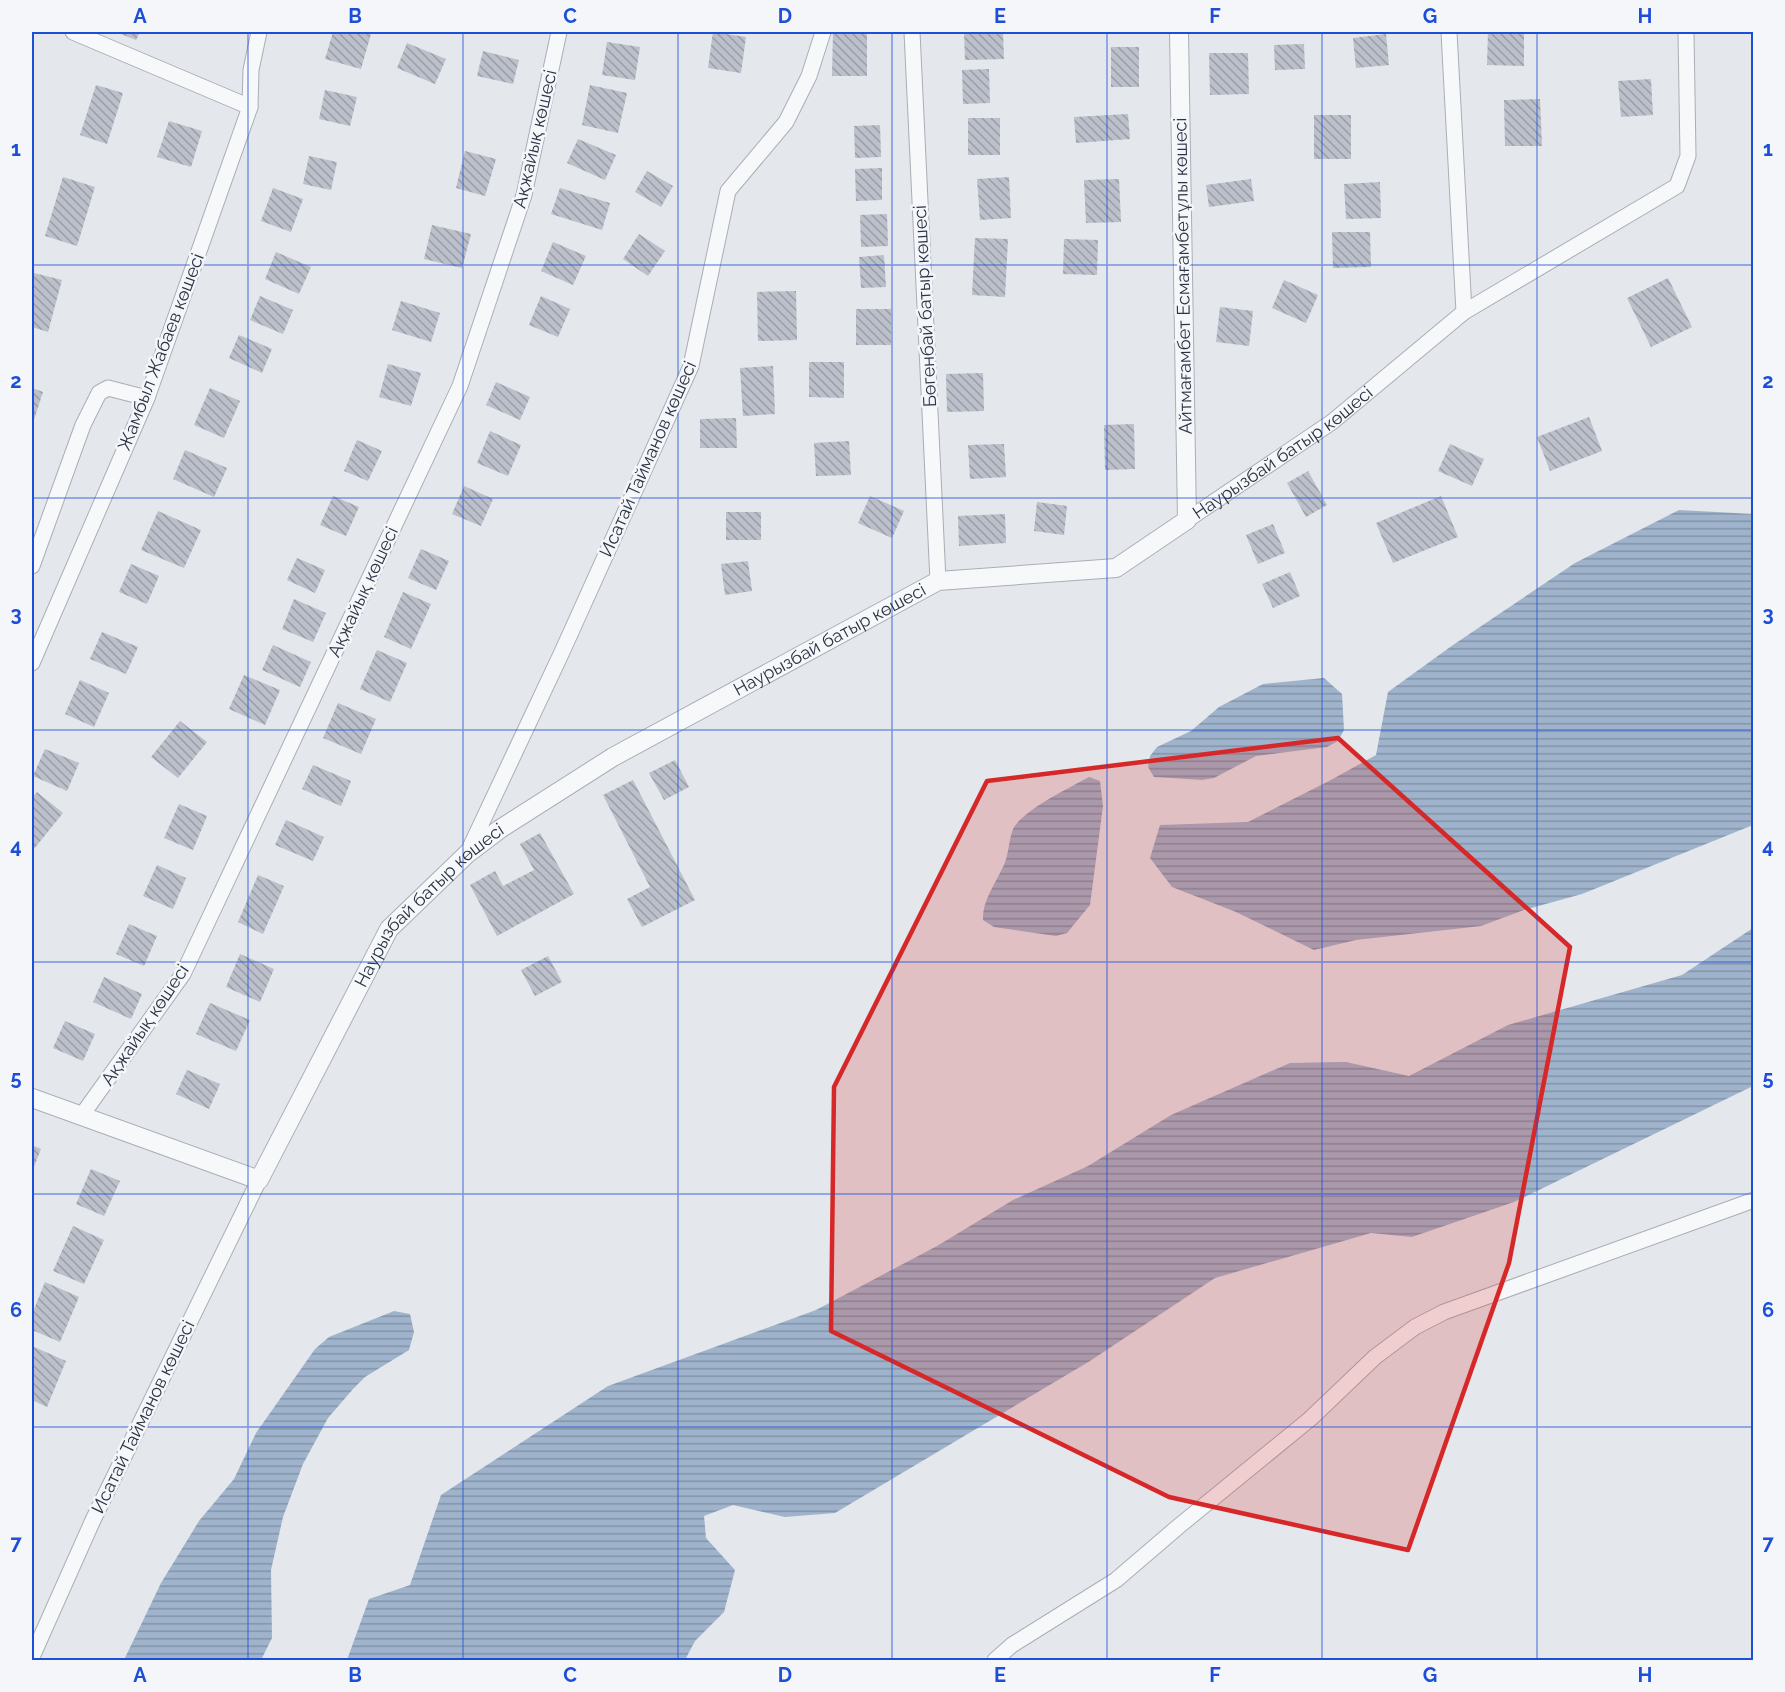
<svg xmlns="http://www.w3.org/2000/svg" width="1785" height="1692" font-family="Raleway,sans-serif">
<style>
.water{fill:url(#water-rules)}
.building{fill:url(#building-back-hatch)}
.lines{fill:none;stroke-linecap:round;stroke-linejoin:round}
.minor-casing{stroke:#a9aeb7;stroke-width:17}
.tertiary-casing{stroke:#a9aeb7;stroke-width:20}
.minor{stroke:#f7f8fa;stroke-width:15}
.tertiary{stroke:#f7f8fa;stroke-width:18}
.marked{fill:#d62828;fill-opacity:0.2;stroke:#d62828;stroke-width:4.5;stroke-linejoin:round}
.grid{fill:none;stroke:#1d4ed8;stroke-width:1.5;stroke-opacity:0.55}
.labels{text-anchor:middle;stroke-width:5;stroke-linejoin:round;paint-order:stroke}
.street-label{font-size:18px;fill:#2b3445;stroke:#f4f6f9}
.neatline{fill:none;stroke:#1d4ed8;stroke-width:2}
.grid-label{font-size:20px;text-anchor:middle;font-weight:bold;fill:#1d4ed8}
</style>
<defs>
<pattern id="water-rules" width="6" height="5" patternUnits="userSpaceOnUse" patternTransform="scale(1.5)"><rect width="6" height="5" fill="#9fb4cc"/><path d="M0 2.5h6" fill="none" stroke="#8293a7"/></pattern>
<pattern id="building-back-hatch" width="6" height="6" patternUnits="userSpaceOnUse" patternTransform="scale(1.5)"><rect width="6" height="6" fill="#bbc0ca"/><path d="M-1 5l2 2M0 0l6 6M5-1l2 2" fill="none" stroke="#989da6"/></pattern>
</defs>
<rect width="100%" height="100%" fill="#e4e7ec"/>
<g class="water">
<polygon points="1679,510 1753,514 1753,825 1582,894 1524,910 1481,926 1356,940 1314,950 1236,912 1172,887 1150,858 1160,825 1248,822 1329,781 1376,755 1388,692 1453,645 1575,563"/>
<polygon points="1324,678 1342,694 1344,730 1338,741 1327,747 1256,756 1214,778 1202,780 1154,777 1148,767 1150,756 1157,747 1191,731 1219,707 1263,684"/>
<path d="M 1089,777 L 1100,781 L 1103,806 L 1090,905 L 1067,933 L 1056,936 L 994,927 L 983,920 C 982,902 994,886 1002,869 C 1009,857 1008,842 1013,829 C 1023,810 1069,788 1089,777 Z"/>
<polygon points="1753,928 1753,1086 1514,1202 1412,1237 1371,1233 1215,1278 1090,1361 835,1513 785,1517 733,1505 704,1516 706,1538 735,1570 724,1612 695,1641 685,1660 347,1660 369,1599 410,1585 441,1495 608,1386 816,1310 937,1246 1013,1200 1088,1166 1171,1115 1290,1063 1346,1062 1409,1076 1508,1025 1682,975"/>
<polygon points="394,1311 410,1314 414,1332 409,1350 365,1377 353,1389 328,1418 303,1464 283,1517 271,1570 272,1638 261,1660 124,1660 161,1583 199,1521 234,1479 256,1433 315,1349 329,1337"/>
</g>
<g class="building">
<polygon points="116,32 140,32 136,40"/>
<polygon points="333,32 362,32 371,34 361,69 325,59"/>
<polygon points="713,32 746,37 741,73 708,68"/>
<polygon points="833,32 867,32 867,76 832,76"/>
<polygon points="964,32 1003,32 1004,59 965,60"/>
<polygon points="1488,32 1524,32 1524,66 1487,65"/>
<polygon points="1386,34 1389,65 1356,68 1353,38"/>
<polygon points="607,42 640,47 635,80 602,75"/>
<polygon points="407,43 446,59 435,84 397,68"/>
<polygon points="1304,44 1305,69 1275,70 1274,45"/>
<rect x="1111" y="47" width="28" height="40"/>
<polygon points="483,51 519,60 513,84 477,76"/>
<polygon points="1209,53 1248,53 1249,94 1210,95"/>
<polygon points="989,69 990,103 963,104 962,70"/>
<polygon points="1651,79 1653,115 1621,117 1618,81"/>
<polygon points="96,85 123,93 107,144 80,135"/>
<polygon points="590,85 627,93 618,133 582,125"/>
<polygon points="325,90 357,97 350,126 319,119"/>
<polygon points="1540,99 1542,146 1505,146 1504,100"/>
<polygon points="1128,114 1130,139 1076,143 1074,117"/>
<rect x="1314" y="115" width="37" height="44"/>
<rect x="968" y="118" width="32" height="37"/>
<polygon points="169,121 202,131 191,167 157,157"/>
<polygon points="880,125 881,157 855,158 854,126"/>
<polygon points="578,139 616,155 605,180 567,163"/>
<polygon points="465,151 496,159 485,196 456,188"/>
<polygon points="309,156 337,162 331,190 303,184"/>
<polygon points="882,168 882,200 856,201 855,169"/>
<polygon points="647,171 673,186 661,207 635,192"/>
<polygon points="63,177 95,187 77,246 45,236"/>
<polygon points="1009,177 1011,218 980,220 977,179"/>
<polygon points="1119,179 1121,222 1086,223 1084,180"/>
<polygon points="1251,179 1254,201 1209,207 1206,185"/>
<polygon points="1380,182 1381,218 1346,219 1344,184"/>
<polygon points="273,188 303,199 291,232 261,221"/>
<polygon points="560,188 610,203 602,230 551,214"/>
<polygon points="887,214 888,246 861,247 860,215"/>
<polygon points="432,225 471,234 462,268 424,259"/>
<polygon points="1332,232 1370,232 1371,267 1333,268"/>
<polygon points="639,234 665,251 648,276 623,259"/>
<polygon points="975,238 1008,239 1005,297 972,295"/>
<polygon points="1064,239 1098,240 1097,275 1063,274"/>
<polygon points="553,242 586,256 573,285 541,271"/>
<polygon points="276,252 311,267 299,294 265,279"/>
<polygon points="884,255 886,287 861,288 859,257"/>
<polygon points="34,273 62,280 48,332 32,327 32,281"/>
<polygon points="1668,278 1692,327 1651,347 1627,298"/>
<polygon points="1284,280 1318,295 1306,323 1272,308"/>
<polygon points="796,291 797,340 758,341 757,292"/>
<polygon points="260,296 293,310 283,334 250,320"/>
<polygon points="541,296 570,309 558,337 529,325"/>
<polygon points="401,301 440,313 431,342 392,330"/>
<polygon points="1220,307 1253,311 1249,346 1216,342"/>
<rect x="856" y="309" width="35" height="36"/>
<polygon points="239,335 272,349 262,373 229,358"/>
<polygon points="809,362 844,362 844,398 809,397"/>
<polygon points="388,364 421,373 411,406 379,397"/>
<polygon points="773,366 775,414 743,416 740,368"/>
<polygon points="983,373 984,411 947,412 946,374"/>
<polygon points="496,382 530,397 520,420 486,405"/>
<polygon points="32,388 43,392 32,426"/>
<polygon points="210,388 240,401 224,438 194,425"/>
<polygon points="1589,417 1602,451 1550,471 1537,437"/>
<polygon points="736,418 737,448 700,448 700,419"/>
<polygon points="1134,424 1135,469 1105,470 1104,425"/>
<polygon points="490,431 521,445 508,476 477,463"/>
<polygon points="357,440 382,451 368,481 344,471"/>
<polygon points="849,441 851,475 816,476 814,443"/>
<polygon points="1004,444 1006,477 970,479 968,445"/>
<polygon points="1450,444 1484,459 1472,486 1438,471"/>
<polygon points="185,450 227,468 214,497 173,479"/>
<polygon points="1308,471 1327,505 1306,517 1287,483"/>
<polygon points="464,486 493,499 481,526 452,514"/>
<polygon points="333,496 359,507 346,536 320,525"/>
<polygon points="870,496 904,511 892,538 858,523"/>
<polygon points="1441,496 1458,537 1393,563 1376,523"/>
<polygon points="1037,502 1067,506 1064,535 1034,531"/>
<polygon points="158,511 201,530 184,568 141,550"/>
<rect x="726" y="512" width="35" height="28"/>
<polygon points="1005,514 1006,543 959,546 958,516"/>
<polygon points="1273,524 1285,553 1258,564 1246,535"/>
<polygon points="421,549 449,561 436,590 408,578"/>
<polygon points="297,558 325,570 315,593 287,580"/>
<polygon points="748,561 752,591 725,595 721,564"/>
<polygon points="131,564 159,576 147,604 119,592"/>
<polygon points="1290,572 1300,596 1273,608 1262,584"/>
<polygon points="403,592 431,604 411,649 384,637"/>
<polygon points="294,599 326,613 313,642 282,629"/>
<polygon points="102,632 138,647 126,674 90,659"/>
<polygon points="273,645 311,662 300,687 262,670"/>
<polygon points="377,650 407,663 390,702 360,689"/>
<polygon points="244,675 280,690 265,725 229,709"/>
<polygon points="80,680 109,693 94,727 65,714"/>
<polygon points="338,703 376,719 361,754 323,738"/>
<polygon points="180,721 207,742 178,778 151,757"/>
<polygon points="45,749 79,763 67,791 33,776"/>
<polygon points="675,760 689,787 664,800 649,773"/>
<polygon points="313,765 351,781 341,806 302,789"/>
<polygon points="633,780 695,900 642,927 627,899 650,887 603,795"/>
<polygon points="37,792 63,813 34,849 32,847 32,798"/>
<polygon points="179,804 207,816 193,850 164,838"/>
<polygon points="286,820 324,837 313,861 275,845"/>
<polygon points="540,833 574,894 497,936 470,885 495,871 503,886 534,870 520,844"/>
<polygon points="157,865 186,878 173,909 143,896"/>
<polygon points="258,875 284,886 263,934 238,922"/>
<polygon points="129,924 157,936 144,966 116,954"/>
<polygon points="240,954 274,969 260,1002 226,987"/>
<polygon points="548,956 562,982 535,996 521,970"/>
<polygon points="104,977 142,994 131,1019 93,1002"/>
<polygon points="210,1003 250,1020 236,1051 196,1034"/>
<polygon points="65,1021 95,1034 83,1061 53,1048"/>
<polygon points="187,1070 220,1084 209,1109 176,1094"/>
<polygon points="32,1145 41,1149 32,1172"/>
<polygon points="91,1169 120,1181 104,1216 76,1204"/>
<polygon points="73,1226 104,1240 84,1284 53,1271"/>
<polygon points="45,1282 79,1297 60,1342 32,1330 32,1314"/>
<polygon points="32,1346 66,1361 47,1407 32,1400"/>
</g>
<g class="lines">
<g class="minor-casing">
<g id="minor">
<polyline points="73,32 250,107"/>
<polyline points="912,32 938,581"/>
<polyline points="1449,32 1464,312"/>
<path id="s1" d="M 1187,520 L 1332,422 L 1464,312 L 1677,186 L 1688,156 L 1686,32"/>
<polyline points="32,566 83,425 99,393 108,388 147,398"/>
<polyline points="32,663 147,398 250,107 251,70 259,32"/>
<polyline points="467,854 562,652 691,366 728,191 786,122 809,76 823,32"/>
<polyline points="82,1115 183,974 460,386 524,195 559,32"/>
<polyline points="32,1657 93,1520 259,1180"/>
<polyline points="995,1660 1012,1645 1116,1580 1179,1526 1310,1419 1375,1357 1415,1327 1444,1312 1754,1200"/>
</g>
</g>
<g class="tertiary-casing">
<g id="tertiary">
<path id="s2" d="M 32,1098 L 259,1180 L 389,929 L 467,854 L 500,829 L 613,757 L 938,581 L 1116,568 L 1187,520 L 1179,32"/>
</g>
</g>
<use href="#minor" class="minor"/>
<use href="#tertiary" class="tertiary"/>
</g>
<path class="marked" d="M 1338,738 L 1570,947 L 1509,1263 L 1408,1550 L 1169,1497 L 831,1331 L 834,1087 L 987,781 Z"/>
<path class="grid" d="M 248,32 L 248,1660M 463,32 L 463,1660M 678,32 L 678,1660M 892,32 L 892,1660M 1107,32 L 1107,1660M 1322,32 L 1322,1660M 1537,32 L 1537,1660M 32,265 L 1754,265M 32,498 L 1754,498M 32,730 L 1754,730M 32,962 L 1754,962M 32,1194 L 1754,1194M 32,1427 L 1754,1427"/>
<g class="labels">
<g class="street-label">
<text transform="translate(535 139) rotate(-77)" y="6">Ақжайық көшесі</text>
<text transform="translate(1183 276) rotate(-91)" y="6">Айтмағамбет Есмағамбетұлы көшесі</text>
<text transform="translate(925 306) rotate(-93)" y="6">Бөгенбай батыр көшесі</text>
<text transform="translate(161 352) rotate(-69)" y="6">Жамбыл Жабаев көшесі</text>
<text dy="6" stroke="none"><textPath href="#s1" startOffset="117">Наурызбай батыр көшесі</textPath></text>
<text transform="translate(648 459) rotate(-66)" y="6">Исатай Тайманов көшесі</text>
<text transform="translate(363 592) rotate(-65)" y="6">Ақжайық көшесі</text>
<text dy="6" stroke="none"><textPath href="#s2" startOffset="1054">Наурызбай батыр көшесі</textPath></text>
<text dy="6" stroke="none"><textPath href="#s2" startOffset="568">Наурызбай батыр көшесі</textPath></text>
<text transform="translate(145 1025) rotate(-56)" y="6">Ақжайық көшесі</text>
<text transform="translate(143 1417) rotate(-64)" y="6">Исатай Тайманов көшесі</text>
</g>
</g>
<rect width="1785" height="1692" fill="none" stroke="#f4f6f9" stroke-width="66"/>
<rect x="33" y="33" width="1719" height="1626" class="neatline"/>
<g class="grid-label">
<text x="140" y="23">A</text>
<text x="355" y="23">B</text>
<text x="570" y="23">C</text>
<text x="785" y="23">D</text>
<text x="1000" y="23">E</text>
<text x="1215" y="23">F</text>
<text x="1430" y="23">G</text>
<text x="1645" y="23">H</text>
<text x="16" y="156">1</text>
<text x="1768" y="156">1</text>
<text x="16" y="388">2</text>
<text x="1768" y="388">2</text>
<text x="16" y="621">3</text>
<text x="1768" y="621">3</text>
<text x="16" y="853">4</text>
<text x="1768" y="853">4</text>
<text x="16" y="1085">5</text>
<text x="1768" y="1085">5</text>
<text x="16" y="1317">6</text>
<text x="1768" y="1317">6</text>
<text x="16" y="1550">7</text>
<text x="1768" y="1550">7</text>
<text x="140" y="1682">A</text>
<text x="355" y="1682">B</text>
<text x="570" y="1682">C</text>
<text x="785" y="1682">D</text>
<text x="1000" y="1682">E</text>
<text x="1215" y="1682">F</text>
<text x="1430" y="1682">G</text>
<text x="1645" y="1682">H</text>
</g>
</svg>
